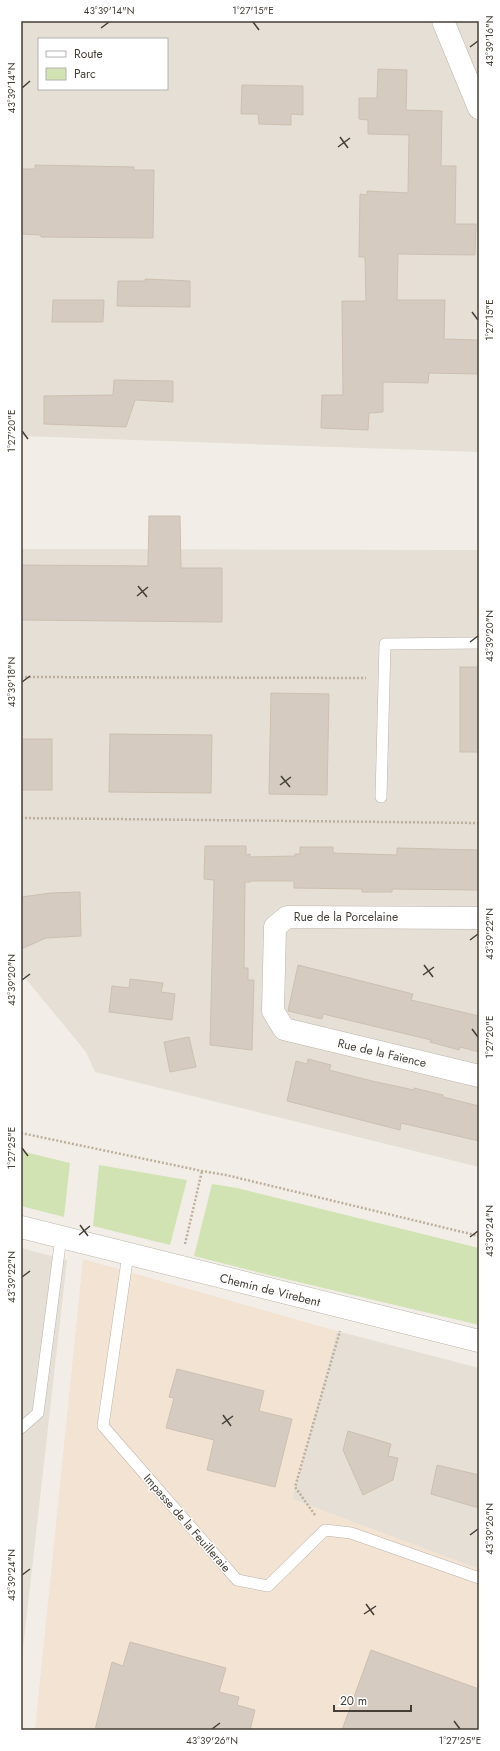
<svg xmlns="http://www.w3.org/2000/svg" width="500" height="1751" font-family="Jost,sans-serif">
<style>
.residential{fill:#e5dfd5;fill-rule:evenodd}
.commercial{fill:#f2e3d3}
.green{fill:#d1e3b3}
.building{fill:#d5cbc0;stroke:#cdc0b1}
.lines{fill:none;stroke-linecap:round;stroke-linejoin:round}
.service-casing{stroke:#bcb4aa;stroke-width:12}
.minor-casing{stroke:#bcb4aa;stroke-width:23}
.tertiary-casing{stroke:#bcb4aa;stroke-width:23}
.path{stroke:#bdaf9c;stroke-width:2.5;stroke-dasharray:2 2;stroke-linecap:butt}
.service{stroke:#fff;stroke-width:11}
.minor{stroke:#fff;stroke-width:22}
.tertiary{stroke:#fff;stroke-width:22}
.ticks{fill:none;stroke:#443e36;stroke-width:1.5}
.labels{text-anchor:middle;stroke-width:3;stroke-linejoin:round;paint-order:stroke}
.street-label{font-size:12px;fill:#443e36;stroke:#fff}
.neatline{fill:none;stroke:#443e36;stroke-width:1.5}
.ticks-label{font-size:10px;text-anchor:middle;fill:#443e36}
</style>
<rect width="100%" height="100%" fill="#f2eee7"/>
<g class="residential">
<path d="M 21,21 L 479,21 L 479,452 L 21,436 ZM 39,39 L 167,39 L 167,89 L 39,89 Z"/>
<polygon points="21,549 479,550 479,1167 95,1072 86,1052 21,973"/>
<polygon points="21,1248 67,1260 21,1666"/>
<polygon points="337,1331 479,1368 479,1569 292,1499"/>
</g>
<polygon class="commercial" points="83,1259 337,1331 292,1499 479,1569 479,1730 35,1730"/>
<g class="green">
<polygon points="21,1151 70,1163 64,1217 21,1206"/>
<polygon points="99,1165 187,1180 170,1245 93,1226"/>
<polygon points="212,1184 237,1188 479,1248 479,1325 273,1276 194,1256"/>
</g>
<g class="building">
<polygon points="378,69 407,70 406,110 442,111 441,166 456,166 455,224 476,224 475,255 398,254 397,300 445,300 444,339 479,340 479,374 429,373 428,383 383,382 383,412 369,413 368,430 321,428 322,395 343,395 342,301 366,301 365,257 359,257 360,194 367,195 367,191 408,193 409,135 368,134 368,120 359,119 359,98 377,98"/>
<polygon points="242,85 303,86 303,115 291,114 291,125 259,124 258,114 241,114"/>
<polygon points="35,165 134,167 134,170 154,170 153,238 41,237 41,235 21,234 21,169 35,169"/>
<polygon points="145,279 190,281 190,307 117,306 118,281 145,281"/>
<polygon points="53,300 104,300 103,322 52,322"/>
<polygon points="114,380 173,381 173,402 135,400 126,427 44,424 44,396 113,395"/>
<polygon points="149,516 180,516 181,568 222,568 222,622 21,620 21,565 148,566"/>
<rect x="460" y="667" width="19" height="85"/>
<polygon points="271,693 329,694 327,795 269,794"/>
<polygon points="110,734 212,735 211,793 109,792"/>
<rect x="21" y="739" width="31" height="51"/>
<polygon points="205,846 246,846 246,855 250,854 250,857 295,856 295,854 300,854 300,847 333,847 333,853 397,855 397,848 479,850 479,890 392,889 392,892 362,892 362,889 294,888 294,881 250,881 250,882 245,882 244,968 248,968 248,980 254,980 252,1050 210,1045 214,880 204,879"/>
<polygon points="80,892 81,936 46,938 21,949 21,897 51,893"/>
<polygon points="298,965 413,994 411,1000 479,1016 479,1052 460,1047 459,1050 430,1042 431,1040 323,1014 322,1019 288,1011"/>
<polygon points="130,979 163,983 161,992 175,994 172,1020 109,1012 112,986 129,988"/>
<polygon points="189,1037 196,1067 170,1072 164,1042"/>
<polygon points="308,1059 331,1065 329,1070 372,1081 414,1090 414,1088 443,1095 443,1097 479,1106 479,1141 401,1123 400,1130 287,1101 296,1061 307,1064"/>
<polygon points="177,1369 264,1391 259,1411 292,1419 275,1487 207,1470 214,1440 166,1428 174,1398 169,1397"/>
<polygon points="348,1431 391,1444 388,1456 398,1458 393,1480 363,1495 343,1450"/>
<polygon points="437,1465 479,1475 479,1508 431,1494"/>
<polygon points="130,1642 226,1668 219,1692 239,1697 237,1705 255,1710 250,1730 95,1730 112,1662 123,1666"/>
<polygon points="371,1650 479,1689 479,1730 342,1730"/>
</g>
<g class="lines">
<g class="service-casing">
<g id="service">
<polyline points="381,797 385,644 479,643"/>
<polyline points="128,1254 103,1426 237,1580 268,1586 325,1530 351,1533 479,1578"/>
<polyline points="21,1428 38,1413 61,1237"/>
</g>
</g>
<g class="minor-casing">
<g id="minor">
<polyline points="443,21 479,108"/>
<polyline points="479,918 287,917 275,927 273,1011 284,1029 479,1076"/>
</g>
</g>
<g class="tertiary-casing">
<polyline id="tertiary" points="21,1227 479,1341"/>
</g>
<g class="path">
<polyline points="21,677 366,678"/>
<polyline points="21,818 479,823"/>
<polyline points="21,1133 202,1171 226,1175 479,1236"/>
<polyline points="185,1244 202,1171"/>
<polyline points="315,1515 295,1487 340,1331"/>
</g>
<use href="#service" class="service"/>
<use href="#minor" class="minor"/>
<use href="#tertiary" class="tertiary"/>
</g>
<path class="ticks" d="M 253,22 L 259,30M 101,28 L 109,22M 470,47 L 478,41M 22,88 L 30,81M 340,137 L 348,148M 338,147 L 350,138M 472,312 L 478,320M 22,431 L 28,439M 138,586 L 147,597M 137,596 L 148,587M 470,642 L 478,636M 22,682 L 30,676M 281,776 L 290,787M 280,785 L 291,777M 470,940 L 478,934M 424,965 L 433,977M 423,975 L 434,967M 22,980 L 30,974M 472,1029 L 478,1037M 22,1148 L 28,1156M 80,1225 L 88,1236M 79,1235 L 90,1226M 470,1237 L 478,1231M 22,1277 L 30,1271M 223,1415 L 231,1426M 222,1424 L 233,1416M 470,1535 L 478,1529M 22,1575 L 30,1569M 366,1604 L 374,1615M 364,1614 L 376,1606M 454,1721 L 460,1729M 212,1729 L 220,1723"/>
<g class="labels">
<g class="street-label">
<text x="346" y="921">Rue de la Porcelaine</text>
<text transform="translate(382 1053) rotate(13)" y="4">Rue de la Faïence</text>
<text transform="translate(270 1290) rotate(14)" y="4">Chemin de Virebent</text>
<text transform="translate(187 1523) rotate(49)" y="4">Impasse de la Feuilleraie</text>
</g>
</g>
<rect width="500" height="1751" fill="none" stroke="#ffffff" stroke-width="44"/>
<rect x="38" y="38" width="130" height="52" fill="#ffffff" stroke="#b4b2af"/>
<rect x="46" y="51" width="20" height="6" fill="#ffffff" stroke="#b4b2af"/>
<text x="74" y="58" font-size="12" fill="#443e36">Route</text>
<rect x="46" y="68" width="20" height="12" fill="#d1e3b3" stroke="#b4b2af"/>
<text x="74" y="78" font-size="12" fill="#443e36">Parc</text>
<path d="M334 1705v6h77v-6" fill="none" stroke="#443e36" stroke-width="2"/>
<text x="340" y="1705" font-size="12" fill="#443e36" stroke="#ffffff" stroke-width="3" paint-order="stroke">20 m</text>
<rect x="22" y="22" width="456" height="1707" class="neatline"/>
<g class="ticks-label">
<text x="109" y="14">43°39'14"N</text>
<text x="253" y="14">1°27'15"E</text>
<text transform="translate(489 41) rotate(-90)" y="4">43°39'16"N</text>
<text transform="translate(11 88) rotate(-90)" y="4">43°39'14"N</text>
<text transform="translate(489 320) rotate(-90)" y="4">1°27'15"E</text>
<text transform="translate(11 431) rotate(-90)" y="4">1°27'20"E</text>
<text transform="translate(489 636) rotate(-90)" y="4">43°39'20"N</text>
<text transform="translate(11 682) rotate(-90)" y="4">43°39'18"N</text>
<text transform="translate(489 934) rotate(-90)" y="4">43°39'22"N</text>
<text transform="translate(11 980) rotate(-90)" y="4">43°39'20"N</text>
<text transform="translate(489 1037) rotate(-90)" y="4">1°27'20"E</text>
<text transform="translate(11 1148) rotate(-90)" y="4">1°27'25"E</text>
<text transform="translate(489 1231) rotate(-90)" y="4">43°39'24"N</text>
<text transform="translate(11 1277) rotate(-90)" y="4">43°39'22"N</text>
<text transform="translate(489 1529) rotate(-90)" y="4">43°39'26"N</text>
<text transform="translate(11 1575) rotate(-90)" y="4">43°39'24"N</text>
<text x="212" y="1744">43°39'26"N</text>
<text x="460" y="1744">1°27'25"E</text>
</g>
</svg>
